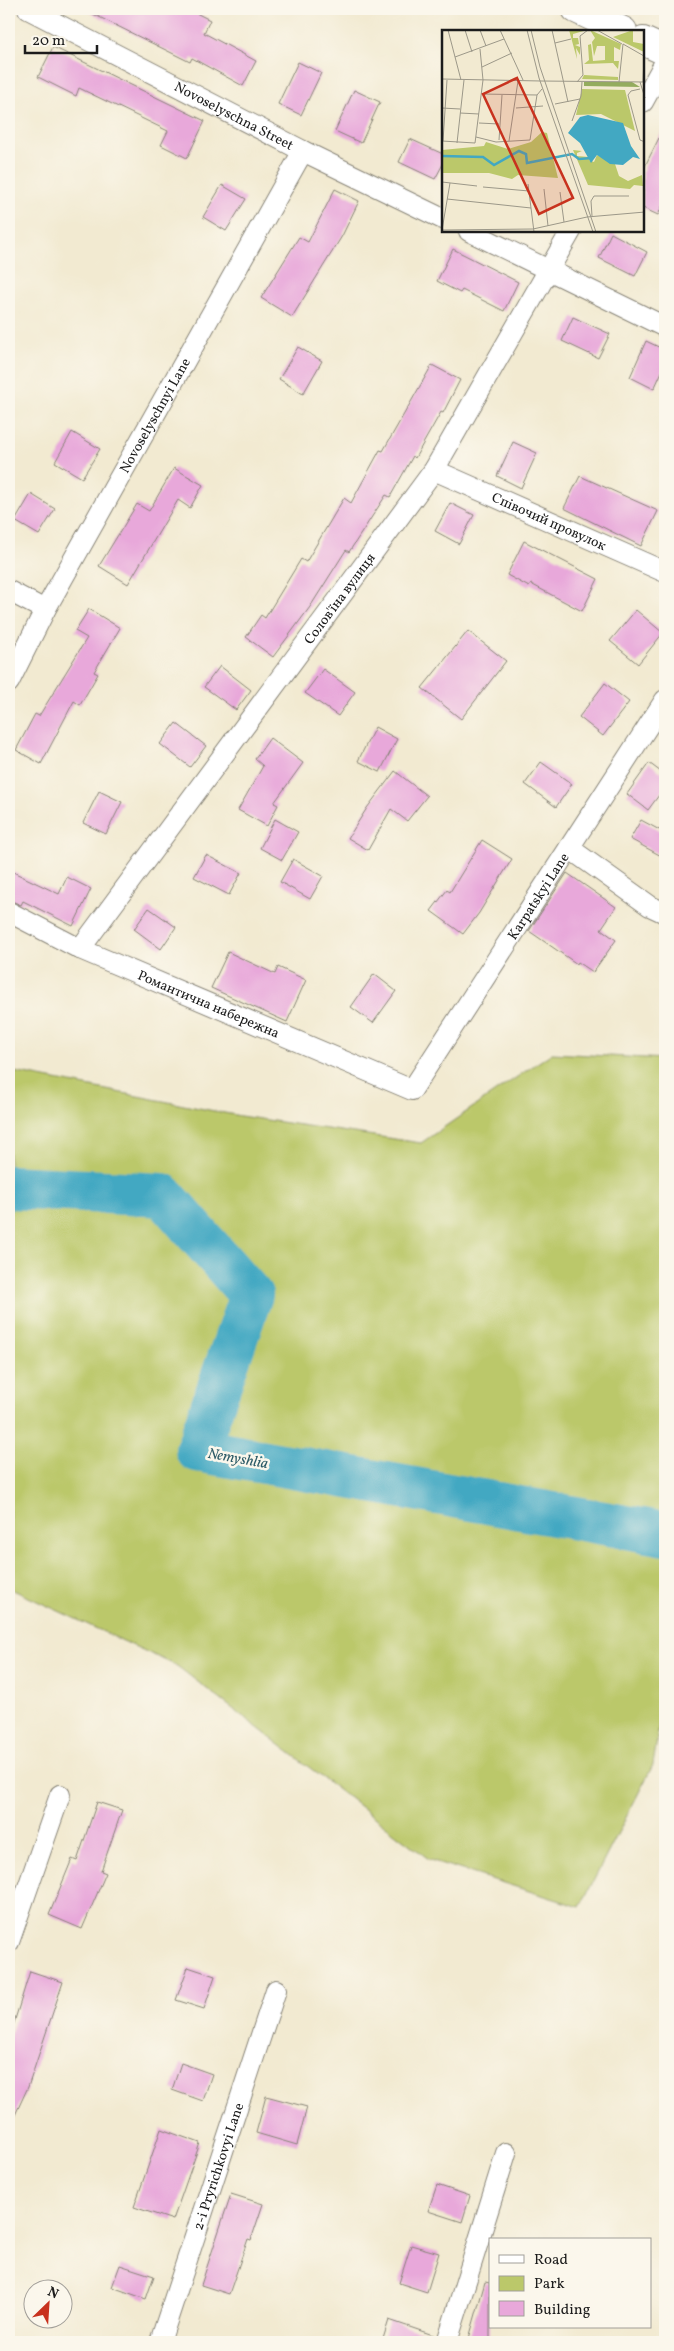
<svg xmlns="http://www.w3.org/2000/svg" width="674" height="2351" font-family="Vollkorn,serif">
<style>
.green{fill:#bbc86a;stroke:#6c7243}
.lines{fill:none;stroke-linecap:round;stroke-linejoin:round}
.river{stroke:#42a8c2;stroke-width:44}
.building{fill:#e8a8da}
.street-casing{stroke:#878376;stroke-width:22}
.secondary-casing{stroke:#878376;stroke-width:30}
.street{stroke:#fff;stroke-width:20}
.secondary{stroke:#fff;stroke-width:28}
.labels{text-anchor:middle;stroke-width:5;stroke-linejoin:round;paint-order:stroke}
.street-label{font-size:14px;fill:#1c1c1c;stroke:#fbf7ec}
.water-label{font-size:15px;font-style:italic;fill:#2d5b67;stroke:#fbf7ec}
.inset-river{fill:none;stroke:#42a8c2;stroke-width:2.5}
.inset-road{fill:none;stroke:#9c9889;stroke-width:1}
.view{fill:#c8321e;fill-opacity:0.15;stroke:#c8321e;stroke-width:2.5}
.inset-edge{fill:none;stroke:#1c1c1c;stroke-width:2.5}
</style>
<rect width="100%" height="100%" fill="#fbf7ec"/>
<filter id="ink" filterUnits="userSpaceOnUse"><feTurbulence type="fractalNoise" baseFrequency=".02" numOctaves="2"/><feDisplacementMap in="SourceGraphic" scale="10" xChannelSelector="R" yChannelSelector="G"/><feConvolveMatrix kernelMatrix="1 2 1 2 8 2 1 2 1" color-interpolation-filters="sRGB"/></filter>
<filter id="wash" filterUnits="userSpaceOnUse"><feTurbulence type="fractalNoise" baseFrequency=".0096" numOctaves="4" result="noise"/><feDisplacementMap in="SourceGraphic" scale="20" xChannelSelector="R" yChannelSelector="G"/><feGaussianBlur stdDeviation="1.12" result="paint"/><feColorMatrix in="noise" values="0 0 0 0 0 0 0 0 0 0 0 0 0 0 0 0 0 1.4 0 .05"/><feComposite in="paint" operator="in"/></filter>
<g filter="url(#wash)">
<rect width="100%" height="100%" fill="#f2ead1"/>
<polygon class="green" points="552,1053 665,1059 665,1687 653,1765 580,1907 430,1860 177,1666 9,1588 9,1071 240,1116 421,1143"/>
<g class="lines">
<polyline class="river" points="9,1187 163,1195 251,1295 197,1450 665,1534"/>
</g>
<g id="blocks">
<g class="building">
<polygon points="83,9 188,9 210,20 204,33 256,61 243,86 192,58 190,62"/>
<polygon points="53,47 205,121 187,158 161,145 168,131 79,88 76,96 38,77"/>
<polygon points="298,62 321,73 301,115 278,104"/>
<polygon points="354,90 380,102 361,143 335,131"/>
<polygon points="665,126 665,201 658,215 643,208 643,170"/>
<polygon points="410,139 443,154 443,164 435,179 399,162"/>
<polygon points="222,185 246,199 226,231 203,217"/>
<polygon points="335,189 359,201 342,236 292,317 261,298 299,237 308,242"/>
<polygon points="611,233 647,252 635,276 599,258"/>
<polygon points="453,249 518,282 504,311 462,290 460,293 437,281"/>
<polygon points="573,317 610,334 598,358 562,341"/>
<polygon points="646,341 665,350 665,365 654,389 630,377"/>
<polygon points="298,347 322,361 303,394 279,379"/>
<polygon points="432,365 460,380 443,413 441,412 415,458 413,456 390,497 386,495 349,552 346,550 310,607 273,657 246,637 261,615 265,618 301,559 306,562 344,498 351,503 380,450 383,451"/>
<polygon points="72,432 100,449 82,478 55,462"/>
<polygon points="513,442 537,453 521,488 497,476"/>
<polygon points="174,468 203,485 190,508 178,500 128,584 99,566 137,504 149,511"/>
<polygon points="580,476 658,511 641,546 564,508"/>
<polygon points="31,494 55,509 39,535 15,521"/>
<polygon points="450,503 474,515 459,544 435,531"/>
<polygon points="524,541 598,579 582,611 531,584 529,587 507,575"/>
<polygon points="89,609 120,628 94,672 98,674 80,705 74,701 41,764 16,750 35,714 39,716 87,638 75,631"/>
<polygon points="636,610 663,633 638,664 610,641"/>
<polygon points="468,631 506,661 461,719 422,688"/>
<polygon points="220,666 251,690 236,710 204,687"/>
<polygon points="323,669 355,692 338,716 305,693"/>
<polygon points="605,683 629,702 603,736 579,717"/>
<polygon points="176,723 206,746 190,767 160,744"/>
<polygon points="375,727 397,739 380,772 358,761"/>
<polygon points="270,738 303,763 274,803 278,805 267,826 238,810 263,766 255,759"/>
<polygon points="541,762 572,784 556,807 525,784"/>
<polygon points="649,763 665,775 665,787 648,810 627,794"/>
<polygon points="395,771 427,796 407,821 391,809 368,850 348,838 367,808"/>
<polygon points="99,791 122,802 106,834 83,823"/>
<polygon points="275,819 298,832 282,860 260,848"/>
<polygon points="641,820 665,833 665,858 630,839"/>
<polygon points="482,840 512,859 479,913 463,934 431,911 447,890 450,892"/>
<polygon points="206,855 241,873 229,895 194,877"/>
<polygon points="293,859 323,876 310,899 280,882"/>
<polygon points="9,870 59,894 67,877 91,889 73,926 23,901 21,905 9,900"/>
<polygon points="567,873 616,907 601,929 616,940 593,972 578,962 577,964 529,931"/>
<polygon points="149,908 176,927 161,949 134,929"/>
<polygon points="228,952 275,974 278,967 306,980 287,1022 211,988"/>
<polygon points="374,974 396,991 373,1023 351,1007"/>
<polygon points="97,1802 122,1810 101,1871 106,1873 82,1929 49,1915 72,1859 77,1861"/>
<polygon points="188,1967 215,1976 204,2009 176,2000"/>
<polygon points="30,1971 63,1982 28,2087 9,2128 9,2039"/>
<polygon points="181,2063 212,2074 203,2101 172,2090"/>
<polygon points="266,2096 307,2107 297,2145 256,2133"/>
<polygon points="161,2129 200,2143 173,2220 134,2207"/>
<polygon points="437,2185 470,2196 462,2222 428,2211"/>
<polygon points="231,2194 263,2204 251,2240 248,2239 229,2294 201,2285"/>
<polygon points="411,2245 439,2253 427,2292 399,2283"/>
<polygon points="120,2265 154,2276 146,2299 112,2287"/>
<polygon points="485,2282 490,2283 490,2342 468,2342"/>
<polygon points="389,2320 436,2336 435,2342 382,2342"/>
</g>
</g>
</g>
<g filter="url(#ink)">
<use href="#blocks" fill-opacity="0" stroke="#878376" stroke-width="1"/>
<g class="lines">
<g class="street-casing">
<g id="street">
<path id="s1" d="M 28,9 L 303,151 L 443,219"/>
<polyline points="643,102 665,62"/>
<polyline points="469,231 665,327"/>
<path id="s2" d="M 434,470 L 665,572"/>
<polyline points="9,591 45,610"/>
<path id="s3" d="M 9,682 L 45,610 L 303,151"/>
<polyline points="569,848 650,906 665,913"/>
<path id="s4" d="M 9,912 L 80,949 L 412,1090 L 665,700"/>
<path id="s5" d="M 80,949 L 434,470 L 571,231"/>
<polyline points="9,1942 60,1795"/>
<path id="s6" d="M 160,2342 L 276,1990"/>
<polyline points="447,2342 506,2153"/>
</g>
</g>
<g class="secondary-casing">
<g id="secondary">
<polyline points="576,9 623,31"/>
<polyline points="643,41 665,51"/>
</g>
</g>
<use href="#street" class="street"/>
<use href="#secondary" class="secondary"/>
</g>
</g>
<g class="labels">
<g class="street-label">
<text dy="5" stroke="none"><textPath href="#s1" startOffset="232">Novoselyschna Street</textPath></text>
<text dy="5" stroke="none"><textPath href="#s3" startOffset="304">Novoselyschnyi Lane</textPath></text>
<text dy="5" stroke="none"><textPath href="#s2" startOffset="126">Співочий провулок</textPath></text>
<text dy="5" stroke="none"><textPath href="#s5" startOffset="436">Солов'їна вулиця</textPath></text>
<text dy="5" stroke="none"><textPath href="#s4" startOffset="672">Karpatskyi Lane</textPath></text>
<text dy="5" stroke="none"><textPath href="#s4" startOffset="220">Романтична набережна</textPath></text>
<text dy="5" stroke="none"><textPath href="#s6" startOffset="185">2-i Pryrichkovyi Lane</textPath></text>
</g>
<g class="water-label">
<text transform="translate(238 1458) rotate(10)" y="5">Nemyshlia</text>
</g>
</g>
<g transform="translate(442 30)">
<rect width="202" height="202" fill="#f2ead1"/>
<path d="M 127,0 L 145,0 L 131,4 L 131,8 L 136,8 L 137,14 L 133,15 L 138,17 L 138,25 L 134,18 L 135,29 ZM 148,0 L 179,14 L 178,20 L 172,17 L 172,31 L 177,31 L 176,39 L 171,33 L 142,34 L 147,30 L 146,15 L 149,14 L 151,31 L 163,30 L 163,16 L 155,16 L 152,26 L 150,12 L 153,8 ZM 191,0 L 191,12 L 202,14 L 202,22 L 171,7 ZM 142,45 L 176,47 L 176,50 L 140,49 ZM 140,59 L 183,60 L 193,101 L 159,84 L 134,85 ZM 100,102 L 105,103 L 116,148 L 76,145 L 70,149 L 47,143 L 0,143 L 0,120 L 42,116 L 44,112 L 66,119 L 89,112 ZM 131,120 L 140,121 L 135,123 L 135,126 L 147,127 L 147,130 L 152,132 L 155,125 L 173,134 L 177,146 L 186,151 L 200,145 L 201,156 L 192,155 L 188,159 L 146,155 Z" fill="#bbc86a"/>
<path d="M 142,52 L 190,52 L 198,57 L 142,56 Z" fill="#94ac5e"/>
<path d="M 146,85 L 181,93 L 189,116 L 198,129 L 191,127 L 181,135 L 168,134 L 155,125 L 149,133 L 138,113 L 126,103 L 138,87 Z" fill="#42a8c2"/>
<path class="inset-river" d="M 0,126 L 41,127 L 52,135 L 77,121 L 84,124 L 85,133 L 130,124 L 137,129 L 150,128"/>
<path class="inset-road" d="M 6,0 L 19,50M 23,0 L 30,22M 38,0 L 44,16M 58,0 L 81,50M 85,0 L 97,48 L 151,202M 89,0 L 98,37 L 154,202M 110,0 L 126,72M 155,0 L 180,14M 113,13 L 129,9M 13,27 L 62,9M 40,37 L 70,23M 0,49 L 99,51M 99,51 L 203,52M 135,52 L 141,45 L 138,6 L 146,0M 177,52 L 181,14 L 202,26 L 201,52M 198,52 L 203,68M 198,59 L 189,61 L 186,65 L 198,110 L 203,112M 40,64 L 95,65M 113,74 L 138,69M 0,78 L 18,79M 74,78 L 101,76M 18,83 L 37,84M 130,91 L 139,66 L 140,52M 37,93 L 57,94M 34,107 L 54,112 L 88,110 L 95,65 L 100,59M 57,110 L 60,65M 0,111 L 33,113 L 41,50 L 38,19M 1,111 L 5,50M 67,111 L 76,51M 15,113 L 22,50M 0,152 L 35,156M 86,154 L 92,202M 41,157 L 87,161M 102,159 L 106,196M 118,162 L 122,192M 5,169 L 89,178M 150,186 L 149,171 L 152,166 L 187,166M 0,200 L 91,199 L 145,187 L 203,182M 0,200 L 8,153"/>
<path class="view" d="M 75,48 L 131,168 L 97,184 L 41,64 Z"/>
<rect width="202" height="202" class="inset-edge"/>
</g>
<rect width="674" height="2351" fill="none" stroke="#fbf7ec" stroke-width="30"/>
<rect x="489" y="2238" width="162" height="90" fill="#fbf7ec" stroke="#a29f99"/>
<rect x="499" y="2255" width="25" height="8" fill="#ffffff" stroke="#a29f99"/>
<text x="534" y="2264" font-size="15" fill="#1c1c1c">Road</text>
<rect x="499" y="2276" width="25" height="15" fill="#bbc86a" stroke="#a29f99"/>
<text x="534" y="2288" font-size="15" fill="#1c1c1c">Park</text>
<rect x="499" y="2301" width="25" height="15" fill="#e8a8da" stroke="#a29f99"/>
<text x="534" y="2314" font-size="15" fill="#1c1c1c">Building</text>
<g transform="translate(48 2304) rotate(25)"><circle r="24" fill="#fbf7ec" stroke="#a29f99"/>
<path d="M0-4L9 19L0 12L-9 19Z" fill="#c8321e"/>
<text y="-8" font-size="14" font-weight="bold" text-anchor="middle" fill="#1c1c1c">N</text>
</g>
<path d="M25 45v8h72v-8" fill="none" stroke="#1c1c1c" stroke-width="2.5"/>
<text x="32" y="45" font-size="15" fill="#1c1c1c" stroke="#fbf7ec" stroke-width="4" paint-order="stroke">20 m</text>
</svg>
